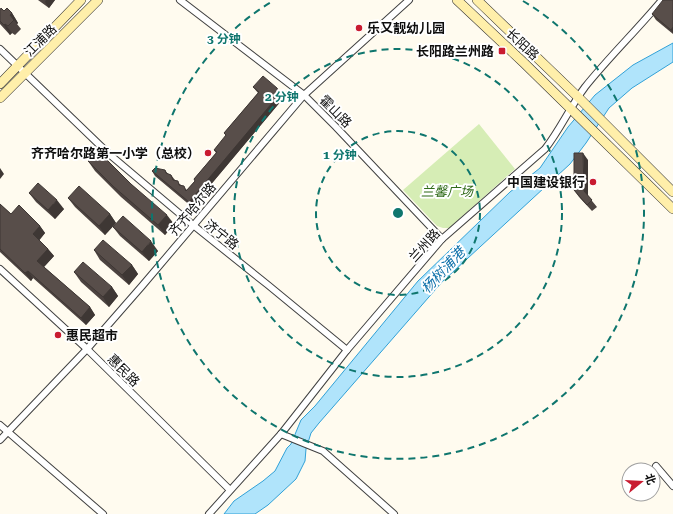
<svg xmlns="http://www.w3.org/2000/svg" width="673" height="514" font-family="'Roboto Serif','Noto Sans SC',serif">
<style>
.green{fill:#d6edb5}
.water{fill:#b0e4fb;stroke:#31a1d7}
.lines{fill:none;stroke-linecap:round;stroke-linejoin:round}
.street-casing{stroke:#414141;stroke-width:8}
.secondary-casing{stroke:#303030;stroke-width:10}
.street{stroke:#fff;stroke-width:6}
.secondary{stroke:#ffefaa;stroke-width:9}
.wall{fill:#4c4340}
.shaded-wall{fill:#3e3734}
.building{fill:#584e4a;stroke:#3e3734}
.ring{fill:none;stroke:#0f766e;stroke-width:2;stroke-dasharray:7 5}
.poi-dot{fill:#c91b30;stroke:#fff;stroke-width:1.5}
.labels{text-anchor:middle;stroke-width:4;stroke-linejoin:round;paint-order:stroke}
.poi-label{font-size:13px;font-weight:bold;fill:#0e0e0e;stroke:#fff;text-anchor:end}
.street-label{font-size:13px;fill:#0e0e0e;stroke:#fff}
.park-label{font-size:13px;font-style:italic;fill:#306b19;stroke:#fff}
.water-label{font-size:14px;font-style:italic;fill:#0e71aa;stroke:#fff}
.centre{fill:#0f766e;stroke:#fff;stroke-width:2}
.ring-label{font-size:12px;text-anchor:middle;font-weight:bold;fill:#0f766e;stroke:#fff;stroke-width:4;stroke-linejoin:round;paint-order:stroke}
</style>
<rect width="100%" height="100%" fill="#fffbef"/>
<polygon class="green" points="479,124 515,169 449,228 443,228 437,226 403,190"/>
<polygon class="water" points="673,43 673,62 632,88 609,108 586,143 570,164 442,282 319,423 311,433 306,449 305,461 296,479 268,505 255,514 224,514 234,501 263,481 275,471 287,448 291,444 301,420 315,406 418,281 510,192 540,168 568,127 595,95 633,65"/>
<g class="lines">
<g class="street-casing">
<g id="street">
<polyline points="180,0 304,95 336,127 442,239"/>
<polyline points="0,49 109,154 193,225 268,285 347,350"/>
<polyline points="0,269 87,349 230,490"/>
<polyline points="0,425 103,514"/>
<polyline points="281,434 323,451 394,514"/>
<polyline points="0,440 87,349 142,286 304,95 409,0"/>
<polyline points="656,466 673,486"/>
<path d="M 209,514 L 281,434 L 347,350 L 442,239 L 545,149 C 560,130 570,107 585,87 C 609,57 637,30 662,0"/>
</g>
</g>
<g class="secondary-casing">
<g id="secondary">
<polyline points="457,0 524,63 673,209"/>
<polyline points="477,0 578,97 673,192"/>
<polyline points="0,84 81,0"/>
<polyline points="0,98 98,0"/>
</g>
</g>
<use href="#street" class="street"/>
<use href="#secondary" class="secondary"/>
</g>
<g class="wall">
<polygon points="38,0 55,0 49,8"/>
<polygon points="673,0 673,34 656,20 652,14"/>
<polygon points="0,10 12,13 18,23 17,24 21,29 15,35 12,33 10,35 0,24"/>
<polygon points="253,87 277,88 280,93 282,97 281,101 192,207 155,176 152,171 165,170 168,174 171,175 175,180 187,190 195,181 194,179 216,153 214,150 226,136 224,133 258,93"/>
<polygon points="588,160 588,196 597,207 592,211 579,197 574,190"/>
<polygon points="88,161 131,184 174,224 165,235 121,197 95,171"/>
<polygon points="29,193 64,209 55,219 36,202"/>
<polygon points="68,198 110,214 116,223 105,235 75,207"/>
<polygon points="0,204 11,214 40,226 45,233 39,240 48,249 54,256 44,267 90,307 95,315 86,325 33,278 31,281 0,252"/>
<polygon points="113,227 158,251 149,261 120,236"/>
<polygon points="94,250 132,265 138,274 129,285 100,260"/>
<polygon points="74,272 112,287 118,296 109,307 81,282"/>
</g>
<g class="shaded-wall">
<polygon points="46,0 55,0 49,8 45,2"/>
<polygon points="12,13 18,23 17,24 10,15"/>
<polygon points="5,24 12,33 10,35 4,25"/>
<polygon points="673,27 673,33 671,30"/>
<polygon points="277,88 280,93 282,97 281,101 192,207 189,202"/>
<polygon points="583,153 588,160 588,198 584,191"/>
<polygon points="0,168 4,174 0,179"/>
<polygon points="57,200 64,209 55,219 48,210"/>
<polygon points="110,214 116,223 105,235 99,226"/>
<polygon points="167,215 174,224 165,235 158,225"/>
<polygon points="40,226 45,233 38,242 33,234"/>
<polygon points="151,241 158,251 149,261 142,252"/>
<polygon points="48,249 54,256 42,269 37,261"/>
<polygon points="132,265 138,274 129,285 122,275"/>
<polygon points="28,271 33,278 31,281 25,273"/>
<polygon points="112,287 118,296 109,307 103,297"/>
<polygon points="90,307 95,315 86,325 81,318"/>
</g>
<g class="building">
<polygon points="663,0 673,0 673,27 671,30 652,14"/>
<polygon points="1,8 4,11 7,8 12,13 10,15 14,20 8,26 5,24 4,25 0,21 0,10"/>
<polygon points="263,76 277,88 278,92 278,96 189,202 152,171 155,168 165,170 166,173 171,175 173,180 178,181 179,185 184,186 186,191 195,181 194,179 217,152 214,150 226,135 224,133 259,92 253,87"/>
<polygon points="98,151 131,184 167,215 158,225 114,187 88,161"/>
<polygon points="574,153 583,153 584,191 592,200 587,205 574,190"/>
<polygon points="38,183 57,200 48,210 29,193"/>
<polygon points="79,186 110,214 99,226 68,198"/>
<polygon points="0,204 11,214 19,205 40,226 33,234 48,249 37,261 90,307 81,318 28,271 25,273 0,249"/>
<polygon points="123,216 151,241 142,252 113,227"/>
<polygon points="103,240 132,265 122,275 94,250"/>
<polygon points="83,262 112,287 103,297 74,272"/>
</g>
<g class="ring">
<circle cx="398" cy="213" r="82"/>
<circle cx="398" cy="213" r="164"/>
<path d="M523 1A246 246 0 1 1 273 1"/>
</g>
<g class="poi-dot">
<circle cx="359" cy="28" r="4"/>
<rect x="498" y="47" width="8" height="8" rx="2"/>
<circle cx="208" cy="153" r="4"/>
<circle cx="593" cy="182" r="4"/>
<circle cx="58" cy="335" r="4"/>
</g>
<g class="labels">
<g class="poi-label">
<text x="367" y="33" text-anchor="start">乐又靓幼儿园</text>
<text x="494" y="56">长阳路兰州路</text>
<text x="200" y="158">齐齐哈尔路第一小学（总校）</text>
<text x="585" y="187">中国建设银行</text>
<text x="66" y="340" text-anchor="start">惠民超市</text>
</g>
<g class="street-label">
<text transform="translate(40 40) rotate(-45)" y="5">江浦路</text>
<text transform="translate(523 44) rotate(43)" y="5">长阳路</text>
<text transform="translate(336 111) rotate(45)" y="5">霍山路</text>
<text transform="translate(192 209) rotate(-50)" y="5">齐齐哈尔路</text>
<text transform="translate(222 234) rotate(38)" y="5">济宁路</text>
<text transform="translate(424 245) rotate(-48)" y="5">兰州路</text>
<text transform="translate(124 370) rotate(45)" y="5">惠民路</text>
</g>
<g class="park-label">
<text x="447" y="196">兰馨广场</text>
</g>
<g class="water-label">
<text transform="translate(443 270) rotate(-47)" y="5">杨树浦港</text>
</g>
</g>
<circle cx="398" cy="213" r="6" class="centre"/>
<g class="ring-label">
<text x="224" y="43">3 分钟</text>
<text x="282" y="101">2 分钟</text>
<text x="340" y="159">1 分钟</text>
</g>
<g transform="translate(641 482) rotate(72)"><circle r="19" fill="#ffffff" stroke="#9f9f9f"/>
<path d="M0-3L7 15L0 10L-7 15Z" fill="#c91b30"/>
<text y="-6" font-size="11" font-weight="bold" text-anchor="middle" fill="#0e0e0e">北</text>
</g>
</svg>
